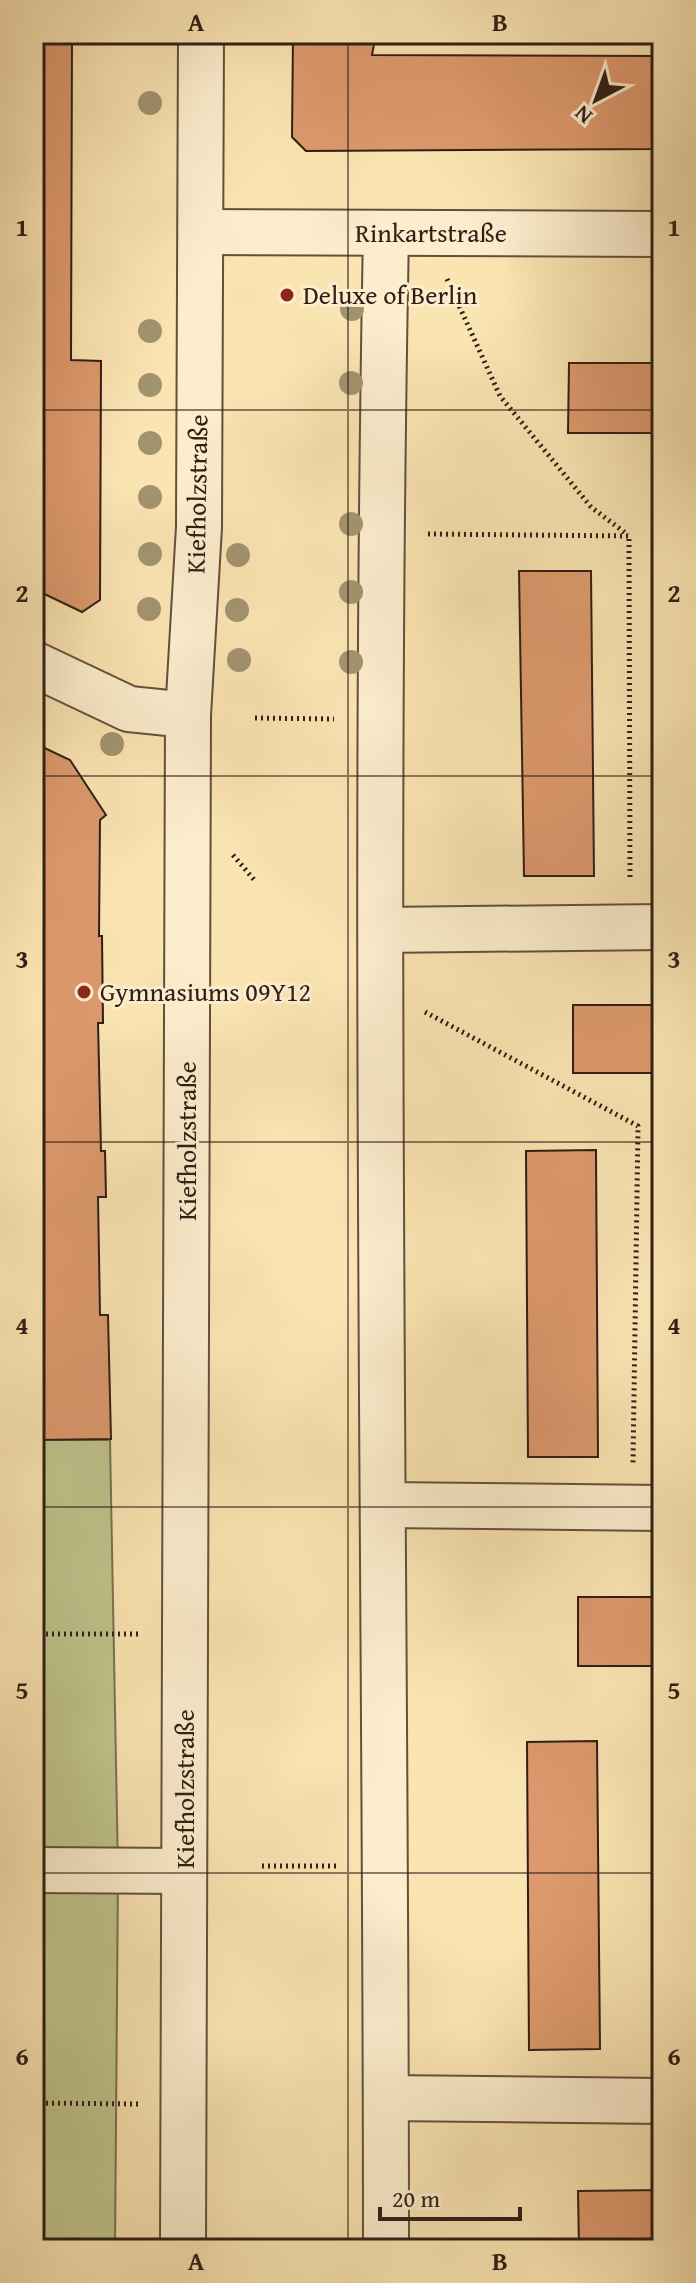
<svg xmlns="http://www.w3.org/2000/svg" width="696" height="2283" font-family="'Gentium Book Plus',serif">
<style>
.green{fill:#bfc48c;stroke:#777151;stroke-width:2}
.building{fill:#dc996d;stroke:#2f1e16;stroke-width:2}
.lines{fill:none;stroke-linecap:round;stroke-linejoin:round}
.minor-casing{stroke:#62503d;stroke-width:48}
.path{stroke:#2f1e16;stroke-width:5;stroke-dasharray:2 4;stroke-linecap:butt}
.minor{stroke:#fcedcd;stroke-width:44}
.tree{fill:#a2936f}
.grid{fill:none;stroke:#2f1e16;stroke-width:2;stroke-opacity:0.55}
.poi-dot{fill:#8f2418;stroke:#fcedcd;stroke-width:3}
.labels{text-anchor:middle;stroke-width:6;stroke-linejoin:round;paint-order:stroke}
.street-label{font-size:26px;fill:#2f1e16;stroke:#fcedcd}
.poi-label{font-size:26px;fill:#2f1e16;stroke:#fcedcd;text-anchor:start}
.neatline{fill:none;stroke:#2f1e16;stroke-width:3}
.grid-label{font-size:26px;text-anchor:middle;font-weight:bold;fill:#2f1e16}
</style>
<rect width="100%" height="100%" fill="#fae4b2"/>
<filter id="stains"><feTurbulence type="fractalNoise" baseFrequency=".0025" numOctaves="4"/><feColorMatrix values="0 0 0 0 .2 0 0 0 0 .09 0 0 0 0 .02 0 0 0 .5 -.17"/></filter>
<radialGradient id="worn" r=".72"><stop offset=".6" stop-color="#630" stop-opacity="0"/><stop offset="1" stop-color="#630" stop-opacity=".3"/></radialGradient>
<polygon class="green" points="34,1440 110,1440 118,1871 115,2249 34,2249"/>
<g class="building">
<polygon points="34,34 72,34 71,360 101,361 100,600 82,612 34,589"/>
<polygon points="293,34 376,34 372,55 662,56 662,149 306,151 292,137"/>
<polygon points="569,363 662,363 662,433 568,433"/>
<polygon points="519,571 591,571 594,876 524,876"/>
<polygon points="34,743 70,760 106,815 100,820 99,936 102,936 103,1023 98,1023 101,1151 105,1151 106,1197 98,1197 100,1315 108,1315 111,1439 34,1440"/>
<rect x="573" y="1005" width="89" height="68"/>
<polygon points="596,1150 598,1457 528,1457 526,1151"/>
<rect x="578" y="1597" width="84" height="69"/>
<polygon points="597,1741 600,2049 529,2050 527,1742"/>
<polygon points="662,2190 662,2249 579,2249 578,2191"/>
</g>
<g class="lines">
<g class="minor-casing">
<g id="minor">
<polyline points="201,232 662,234"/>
<path d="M 386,233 C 373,905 386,1577 386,2249"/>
<polyline points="34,664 129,709 188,715"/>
<polyline points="381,930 662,927"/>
<polyline points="383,1505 662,1508"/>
<polyline points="34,1870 184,1871"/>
<polyline points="386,2098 662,2101"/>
<polyline points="183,2249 188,715 199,527 201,34"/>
</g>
</g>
<g class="path">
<polyline points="447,279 500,396 591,507 628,535"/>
<polyline points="428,534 629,536 630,880"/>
<polyline points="255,718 334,719"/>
<polyline points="233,855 256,882"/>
<polyline points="425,1012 638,1126 633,1463"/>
<polyline points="34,1634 141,1634"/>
<polyline points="262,1866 340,1866"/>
<polyline points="34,2103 138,2104"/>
</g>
<use href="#minor" class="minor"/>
</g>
<g class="tree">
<circle cx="150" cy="103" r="12"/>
<circle cx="352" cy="309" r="12"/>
<circle cx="150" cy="331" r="12"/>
<circle cx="351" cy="383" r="12"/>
<circle cx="150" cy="385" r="12"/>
<circle cx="150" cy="443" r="12"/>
<circle cx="150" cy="497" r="12"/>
<circle cx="351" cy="524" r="12"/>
<circle cx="150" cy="554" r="12"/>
<circle cx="238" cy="555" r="12"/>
<circle cx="351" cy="592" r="12"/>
<circle cx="149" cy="609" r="12"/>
<circle cx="237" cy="610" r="12"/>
<circle cx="239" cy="660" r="12"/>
<circle cx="351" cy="662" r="12"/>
<circle cx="112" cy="744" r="12"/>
</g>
<path class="grid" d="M 348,34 L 348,2249M 34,410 L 662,410M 34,776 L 662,776M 34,1142 L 662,1142M 34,1507 L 662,1507M 34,1873 L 662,1873"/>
<g class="poi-dot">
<circle cx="287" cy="295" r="8"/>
<circle cx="84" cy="992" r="8"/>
</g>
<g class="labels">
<g class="street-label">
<text x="431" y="242">Rinkartstraße</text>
<text transform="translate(197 494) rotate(-89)" y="9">Kiefholzstraße</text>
<text transform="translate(187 1141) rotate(-90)" y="9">Kiefholzstraße</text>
<text transform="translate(185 1789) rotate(-90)" y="9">Kiefholzstraße</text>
</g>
<g class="poi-label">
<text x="303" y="304">Deluxe of Berlin</text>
<text x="100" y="1001">Gymnasiums 09Y12</text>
</g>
</g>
<rect width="696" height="2283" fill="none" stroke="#fae4b2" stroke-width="88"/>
<g transform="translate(596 100) rotate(221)" stroke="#fcedcd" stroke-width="6" paint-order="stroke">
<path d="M0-6L14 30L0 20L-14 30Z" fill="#2f1e16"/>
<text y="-12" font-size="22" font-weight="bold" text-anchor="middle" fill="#2f1e16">N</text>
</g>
<path d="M380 2207v12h140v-12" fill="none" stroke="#2f1e16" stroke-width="4"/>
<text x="392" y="2207" font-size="24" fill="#2f1e16" stroke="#fcedcd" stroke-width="6" paint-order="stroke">20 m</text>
<rect x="44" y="44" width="608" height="2195" class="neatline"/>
<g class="grid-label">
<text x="196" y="31">A</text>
<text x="500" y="31">B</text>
<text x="22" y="236">1</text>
<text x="674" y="236">1</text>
<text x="22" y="602">2</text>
<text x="674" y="602">2</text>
<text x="22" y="968">3</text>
<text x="674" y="968">3</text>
<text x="22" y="1334">4</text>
<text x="674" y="1334">4</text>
<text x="22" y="1699">5</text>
<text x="674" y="1699">5</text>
<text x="22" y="2065">6</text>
<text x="674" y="2065">6</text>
<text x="196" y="2270">A</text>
<text x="500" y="2270">B</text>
</g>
<rect width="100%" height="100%" filter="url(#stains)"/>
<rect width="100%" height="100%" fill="url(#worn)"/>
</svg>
